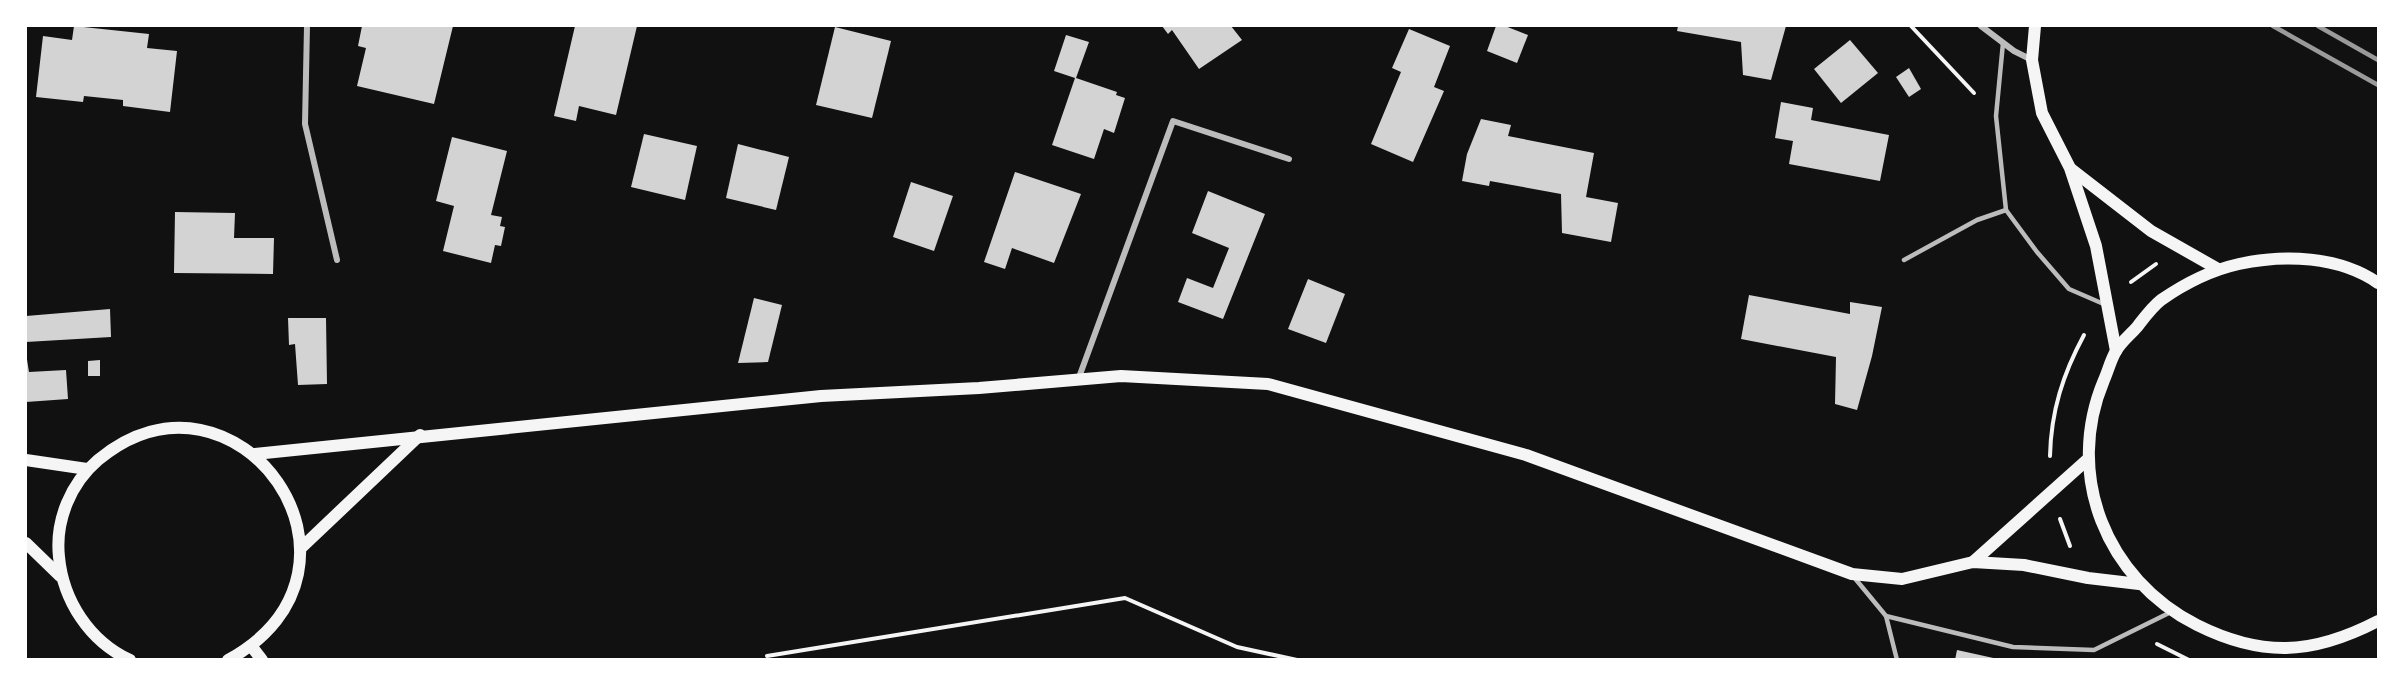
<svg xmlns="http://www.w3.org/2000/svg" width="2404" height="685" font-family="'Public Sans',sans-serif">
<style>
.building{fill:#d3d3d3}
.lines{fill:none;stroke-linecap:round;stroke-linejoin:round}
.path{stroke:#f5f5f5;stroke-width:4}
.service{stroke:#bcbcbc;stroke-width:4.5}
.minor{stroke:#bcbcbc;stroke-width:6}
.secondary{stroke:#f5f5f5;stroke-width:12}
.rail{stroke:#9a9a9a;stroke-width:4.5}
</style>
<rect width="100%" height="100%" fill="#111"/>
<g class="building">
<polygon points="74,26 149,34 147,48 177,51 170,112 123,106 123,100 84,96 83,102 36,97 43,36 72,40"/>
<polygon points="362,26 453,26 434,104 357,86 366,48 358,46"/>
<polygon points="575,26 637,26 616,115 579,106 576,121 554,116"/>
<polygon points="1162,26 1231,26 1242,40 1199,69 1172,30 1168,34"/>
<polygon points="1496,26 1505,26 1528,35 1517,63 1487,51"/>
<polygon points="1678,26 1786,26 1771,80 1743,75 1741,42 1677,31"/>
<polygon points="835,27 891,41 872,118 816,105"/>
<polygon points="1409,29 1450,46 1434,87 1444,91 1413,162 1371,144 1401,72 1392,68"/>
<polygon points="1066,35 1089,42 1076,78 1117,92 1116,95 1125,98 1114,133 1104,129 1094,159 1052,145 1075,78 1054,71"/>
<polygon points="1850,40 1878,73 1841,103 1814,69"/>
<polygon points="1909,68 1921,89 1909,97 1896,77"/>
<polygon points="1781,102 1813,108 1811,120 1889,135 1880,181 1789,164 1793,141 1775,138"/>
<polygon points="1481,119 1511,125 1508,136 1594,153 1586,197 1618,203 1611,242 1562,233 1561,194 1490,181 1489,186 1462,181 1467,154"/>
<polygon points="644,134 697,146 685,200 631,187"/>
<polygon points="452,137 507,151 491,215 502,217 500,226 505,227 501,246 495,245 491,263 443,251 454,206 436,201"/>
<polygon points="738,144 789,157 776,210 726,198"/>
<polygon points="1015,172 1081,194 1054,263 1012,248 1005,269 984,262"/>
<polygon points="911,182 953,196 934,251 893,237"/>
<polygon points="1208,191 1265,214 1223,319 1178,302 1187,278 1213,288 1229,248 1192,233"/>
<polygon points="175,212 235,213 234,238 274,238 273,274 174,273"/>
<polygon points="1308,279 1345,294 1326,343 1288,329"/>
<polygon points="1749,295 1850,314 1850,302 1882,307 1872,356 1857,410 1835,404 1836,357 1741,339"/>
<polygon points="754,298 782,305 768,362 738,363"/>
<polygon points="110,309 111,337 26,342 26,316"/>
<polygon points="288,318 326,318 327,384 298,385 295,344 289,345"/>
<polygon points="26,353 29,372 66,370 68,399 26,402"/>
<polygon points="100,360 100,376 88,376 88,361"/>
<polygon points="1957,650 1998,659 1998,660 1955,660"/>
</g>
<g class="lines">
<g class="path">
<polyline points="1911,26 1974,93"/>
<polyline points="2131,282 2156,264"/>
<path d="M 2050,456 C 2051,411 2063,374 2084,335"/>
<polyline points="2060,519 2070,546"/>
<polyline points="2157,644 2189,660"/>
<polyline points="767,656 1125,598 1237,647 1297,660"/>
</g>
<g class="service">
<polyline points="2003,43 1996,116 2006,210 2037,252 2069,289 2106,305"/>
<polyline points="1904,260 1977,220 2006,210"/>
<polyline points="1853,576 1886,616 2013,647 2094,650 2171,612"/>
<polyline points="1886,616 1897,660"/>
</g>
<g class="minor">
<polyline points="307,26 305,124 337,260"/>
<polyline points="1981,26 2014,51 2032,60"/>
<polyline points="1078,380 1173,121 1289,159"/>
</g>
<g class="secondary">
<polyline points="2035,26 2032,60 2042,113 2070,168 2096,246 2116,351"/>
<polyline points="2071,169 2151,231 2218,269"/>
<path d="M 2378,283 C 2339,256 2284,254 2239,264 C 2212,270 2184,284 2161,300 C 2152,307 2144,318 2137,327 C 2130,335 2121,342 2116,351 C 2111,359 2108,371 2104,380 C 2064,475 2106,579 2197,625 C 2223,638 2254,648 2284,648 C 2317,648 2349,636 2378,621"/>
<polyline points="255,454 821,396 979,388 1121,376 1268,384 1526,455 1852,574 1902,579 1973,562 2024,565 2088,578 2139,584"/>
<polyline points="26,460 87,469"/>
<polyline points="26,543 60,576"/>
<polyline points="300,549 420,435"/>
<polyline points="1973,562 2088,459"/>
<polyline points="252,647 262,660"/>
<path d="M 130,660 C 89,641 63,600 59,557 C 55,520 71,483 98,460 C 236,345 396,568 228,660"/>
</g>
<g class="rail">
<polyline points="2273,26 2378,85"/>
<polyline points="2318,26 2378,60"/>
</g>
</g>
<rect width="2404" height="685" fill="none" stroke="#ffffff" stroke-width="54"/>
</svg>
